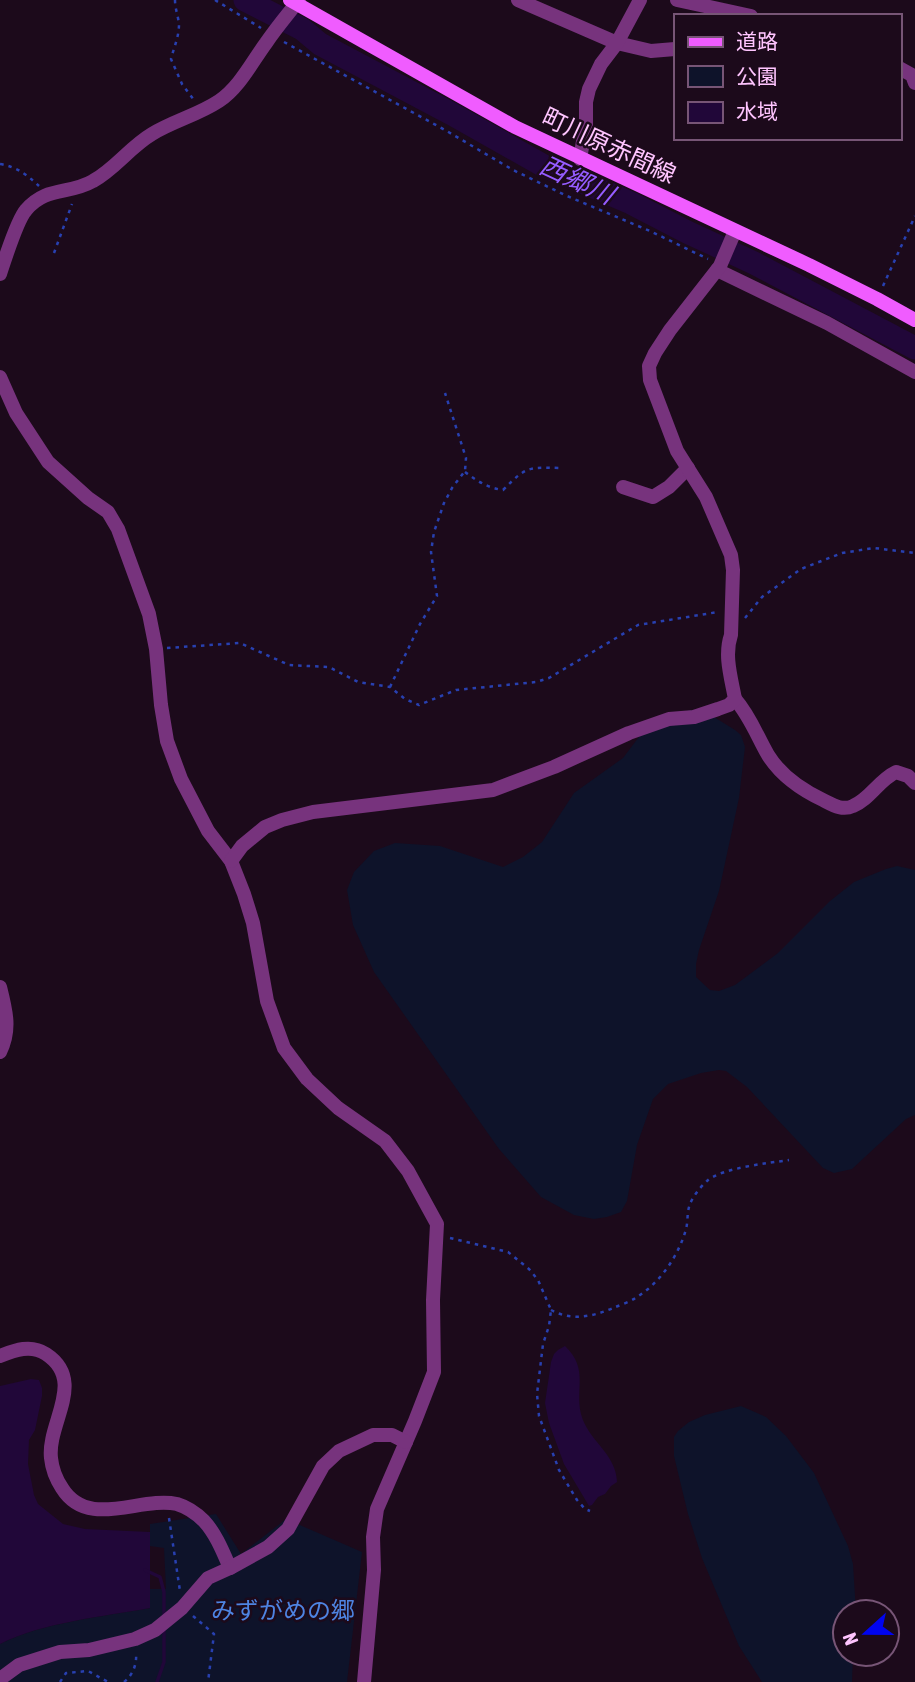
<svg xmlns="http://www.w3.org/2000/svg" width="915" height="1682" font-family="'Asap Condensed','Noto Sans JP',sans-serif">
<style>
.green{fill:#0e132a}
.water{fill:#210739}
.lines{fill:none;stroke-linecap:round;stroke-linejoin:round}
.stream{stroke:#210739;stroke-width:3.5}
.river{stroke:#210739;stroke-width:23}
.path{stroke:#2840b0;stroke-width:2.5;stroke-dasharray:3.5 5;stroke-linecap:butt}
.minor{stroke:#77337d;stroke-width:14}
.tertiary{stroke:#77337d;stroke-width:14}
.secondary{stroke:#f05cff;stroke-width:14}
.labels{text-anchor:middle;stroke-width:5;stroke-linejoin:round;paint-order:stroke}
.street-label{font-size:24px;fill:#ffc5ff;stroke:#1c0a1b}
.park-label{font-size:24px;fill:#4e84e2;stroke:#1c0a1b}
.water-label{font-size:26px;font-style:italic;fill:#955cff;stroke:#1c0a1b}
</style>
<rect width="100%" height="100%" fill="#1c0a1b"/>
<g class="green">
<polygon points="692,710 714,717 735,730 741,735 745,747 739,798 719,891 699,950 696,964 696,977 710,990 719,991 735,985 778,953 830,901 854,882 886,869 897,866 915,870 915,1115 906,1119 852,1169 834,1173 823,1168 747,1087 726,1071 719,1070 701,1073 668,1084 653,1099 637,1145 627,1201 621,1212 607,1217 594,1219 574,1215 541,1197 499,1149 374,972 353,925 347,890 354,872 374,851 395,843 440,846 503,867 523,857 542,842 574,793 623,758 648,725 663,715"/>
<polygon points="741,1406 766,1417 786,1436 814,1473 848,1546 853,1564 856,1612 845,1612 845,1654 853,1654 852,1682 762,1682 739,1646 702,1558 688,1514 674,1456 674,1437 678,1431 689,1422 705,1415"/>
<path d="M 216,1514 L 241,1554 L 286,1519 L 362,1552 L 347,1682 L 0,1682 L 0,1644 C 44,1622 101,1617 150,1608 L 149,1589 L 166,1589 L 164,1548 L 150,1546 L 150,1524 Z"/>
</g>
<g class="water">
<path d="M 565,1346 C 589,1369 575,1388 581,1414 C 588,1441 616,1453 617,1482 L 611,1486 L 605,1494 L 598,1497 L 592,1505 L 589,1506 L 564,1464 L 549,1423 L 545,1403 L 551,1362 L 554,1354 L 558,1350 Z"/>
<path d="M 31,1379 L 39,1380 L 42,1388 L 42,1396 L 35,1430 L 29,1440 L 28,1464 L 34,1495 L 38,1504 L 63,1524 L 85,1529 L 150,1532 L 150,1608 C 101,1617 44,1622 0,1644 L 0,1386 Z"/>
</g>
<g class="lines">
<g class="stream">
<polyline points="145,1570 160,1577 164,1592 164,1616"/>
<polyline points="157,1682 164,1662 164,1630"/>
</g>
<polyline class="river" points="245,0 302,29 320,44 452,114 544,166 631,203 687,232 754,263 915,348"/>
<g class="path">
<path d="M 175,0 C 175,8 178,16 179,24 C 179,37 174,47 171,59 L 182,84 L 194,100"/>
<polyline points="215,0 261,28"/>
<polyline points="284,42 445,130 513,170 567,196 650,231 708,259"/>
<path d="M 0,164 C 17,167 26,174 39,186"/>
<polyline points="54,253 72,204"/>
<polyline points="883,286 915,216"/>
<path d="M 465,472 C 477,481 488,488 503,490 C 526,467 527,467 559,468"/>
<polyline points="745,618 762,597 801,569 842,553 874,548 915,553"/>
<polyline points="167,648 240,643 289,665 329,667 358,682 390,687 405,699 419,705 456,690 536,682 549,678 638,625 718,612"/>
<polyline points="390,687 420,624 437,596 431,552 434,532 444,503 452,488 465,471 466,458 445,393"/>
<polyline points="450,1238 508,1252 529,1269 538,1280 551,1310 549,1326 543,1344 537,1394 539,1416 559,1470 577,1500 585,1509 590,1511"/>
<path d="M 551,1310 C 571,1321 592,1317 613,1308 C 620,1305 630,1302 637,1297 C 660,1283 679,1255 686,1229 C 688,1222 687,1214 689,1207 C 691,1199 700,1187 707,1181 C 721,1168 769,1163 789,1160"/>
<polyline points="169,1518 180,1591"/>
<polyline points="193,1616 214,1634 208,1682"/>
<polyline points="60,1682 66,1673 88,1671 108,1682"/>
<path d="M 124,1682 C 133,1675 137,1664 136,1653"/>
</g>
<g class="minor">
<polyline points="518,0 617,43 651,51 675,49"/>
<polyline points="677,0 751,16"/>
<polyline points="899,68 912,75 915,83"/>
<polyline points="580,159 586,124 586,102 589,89 601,64 617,43 640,0"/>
<polyline points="717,270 827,323 915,372"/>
<path d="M 0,274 C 5,259 17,220 26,210 C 46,186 69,195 93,181 C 115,169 130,147 152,134 C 173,121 198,115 219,101 C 239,88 252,62 266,43 C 276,28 288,14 299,0"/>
<polyline points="0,377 16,413 48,462 88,498 108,512 118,529 149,614 156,649 161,705 167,741 181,779 208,831 231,861 244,894 253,923 267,1001 284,1048 307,1079 338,1108 385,1141 408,1171 437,1224 433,1300 434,1372 415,1421 377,1509 373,1537 374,1570 364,1682"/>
<polyline points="623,487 653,497 669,487 688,468"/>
<path d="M 735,699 C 750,716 757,736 768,755 C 781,776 802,790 823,800 C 833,805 842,811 853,806 C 870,799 879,780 896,772 L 908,776 L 915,783"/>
<path d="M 231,861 L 242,846 L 265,827 L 282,820 L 313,812 L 493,790 L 554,767 L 629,733 L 669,719 L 694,717 L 718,709 L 729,705 L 735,699 C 731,677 724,655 731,635 L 733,570 L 731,555 L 706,497 L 677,451 L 650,380 L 649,366 L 655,353 L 670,330 L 720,266 L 735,231"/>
<path d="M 0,987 C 6,1011 11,1030 0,1052"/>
<path d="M 0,1356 C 15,1350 31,1344 46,1354 C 87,1381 47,1423 51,1458 C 52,1468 56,1479 62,1488 C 88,1530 140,1496 177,1504 C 187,1507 197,1514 204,1521 C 216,1534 223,1552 230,1568"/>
</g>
<polyline class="tertiary" points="0,1679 19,1665 60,1652 89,1650 135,1639 155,1630 182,1608 208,1578 230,1568 268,1547 288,1529 323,1466 339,1451 373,1435 392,1435 406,1442"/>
<polyline class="secondary" points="290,0 515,127 809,265 877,299 915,320"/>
</g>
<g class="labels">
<g class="street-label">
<text transform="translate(609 146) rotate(25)" y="8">町川原赤間線</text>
</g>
<g class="park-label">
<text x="283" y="1619">みずがめの郷</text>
</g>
<g class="water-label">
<text transform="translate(577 180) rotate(25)" y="9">西郷川</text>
</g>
</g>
<rect x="674" y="14" width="228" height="126" fill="#1c0a1b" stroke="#775576" stroke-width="2"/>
<rect x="688" y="37" width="35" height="10" fill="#f05cff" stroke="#775576" stroke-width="2"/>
<text x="736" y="49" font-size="21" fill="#ffc5ff">道路</text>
<rect x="688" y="66" width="35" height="21" fill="#0e132a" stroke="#775576" stroke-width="2"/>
<text x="736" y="84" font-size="21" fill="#ffc5ff">公園</text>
<rect x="688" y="102" width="35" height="21" fill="#210739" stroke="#775576" stroke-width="2"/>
<text x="736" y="119" font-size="21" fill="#ffc5ff">水域</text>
<g transform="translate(866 1633) rotate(249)"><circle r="33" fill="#1c0a1b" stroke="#775576" stroke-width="2"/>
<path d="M0-5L12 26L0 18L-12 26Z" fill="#0004f0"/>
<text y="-10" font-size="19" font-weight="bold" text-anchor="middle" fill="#ffc5ff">N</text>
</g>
</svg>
